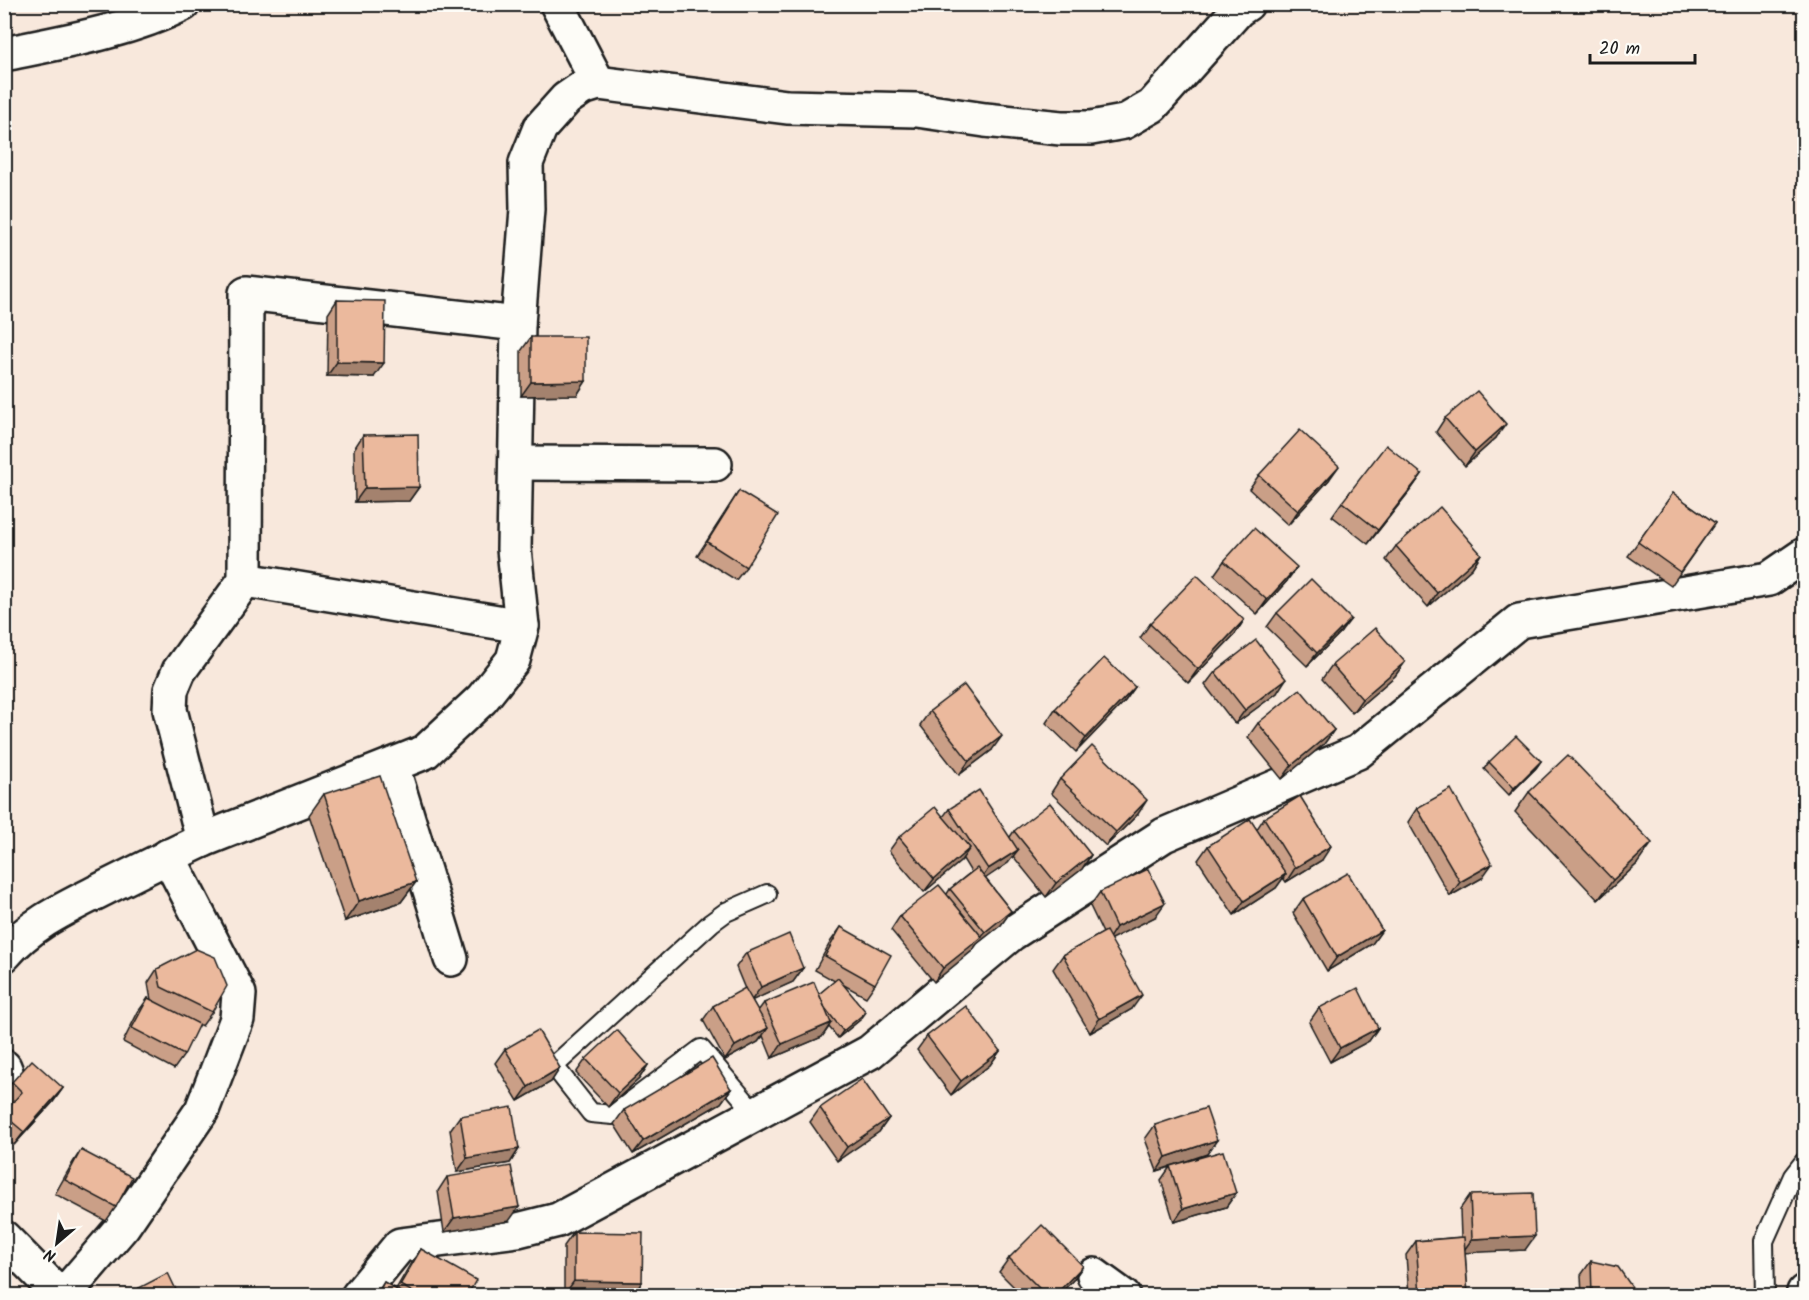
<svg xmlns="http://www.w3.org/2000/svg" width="1809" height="1300" font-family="Kalam,sans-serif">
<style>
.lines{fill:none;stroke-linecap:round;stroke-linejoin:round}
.service-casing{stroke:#1c1c1c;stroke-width:22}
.minor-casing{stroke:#1c1c1c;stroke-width:38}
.service{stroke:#fdfcf7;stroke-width:18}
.minor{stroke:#fdfcf7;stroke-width:33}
.wall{fill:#ca9f87;stroke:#1c1c1c;stroke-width:1.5}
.shaded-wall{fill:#a4826e;stroke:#1c1c1c;stroke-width:1.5}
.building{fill:#ebb99d;stroke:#1c1c1c;stroke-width:1.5}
</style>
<rect width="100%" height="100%" fill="#f8e8dc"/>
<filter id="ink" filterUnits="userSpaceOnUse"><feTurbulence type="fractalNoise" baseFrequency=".0167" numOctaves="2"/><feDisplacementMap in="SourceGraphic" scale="12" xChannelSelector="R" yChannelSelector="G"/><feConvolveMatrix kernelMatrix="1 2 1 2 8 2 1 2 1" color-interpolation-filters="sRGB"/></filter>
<g filter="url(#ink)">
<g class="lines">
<g class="service-casing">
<g id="service">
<polyline points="756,1114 701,1049 613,1115 591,1113 554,1066 711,923 726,912 767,894"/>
<polyline points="1765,1296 1764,1241 1793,1176 1804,1162"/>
</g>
</g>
<g class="minor-casing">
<g id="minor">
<polyline points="557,4 598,83"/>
<path d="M 4,54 C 63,42 129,31 183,4"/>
<polyline points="516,463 715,464"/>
<polyline points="245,580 522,626"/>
<polyline points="392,766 451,959"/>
<polyline points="203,840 170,710 171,690 179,671 245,580 246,293 518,324"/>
<path d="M 4,955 C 32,922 70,906 107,887 C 139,871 171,855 203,840 L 425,752 L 482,699 L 513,660 L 522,626 L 514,549 L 518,324 L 527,209 L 526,163 L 540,128 L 566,99 L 582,88 L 598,83 L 787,107 L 917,110 L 985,120 L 1061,128 L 1091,128 L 1124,122 L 1152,106 L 1238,10 L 1247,4"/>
<polyline points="4,1067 6,1072 4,1082"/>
<polyline points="4,1238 61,1296"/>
<polyline points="1094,1275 1123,1296"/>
<polyline points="63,1296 123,1226 202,1110 237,1019 239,994 168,856"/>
<polyline points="358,1296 400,1245 518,1230 558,1220 870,1052 1011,934 1164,835 1358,752 1519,621 1769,579 1804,555"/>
<polyline points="1803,1296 1804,1292"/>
</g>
</g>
<use href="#service" class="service"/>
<use href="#minor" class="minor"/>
</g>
<g class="wall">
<polygon points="337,300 374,377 327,376 328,314"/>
<polygon points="531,337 586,381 577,395 521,396 521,351"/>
<polygon points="1445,418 1496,438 1465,466 1436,432"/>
<polygon points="363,435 419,487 409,501 355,502 354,449"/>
<polygon points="1422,474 1412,488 1368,544 1332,516 1342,502"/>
<polygon points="1259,475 1329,480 1288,525 1249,489"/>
<polygon points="739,491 746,567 736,580 697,556"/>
<polygon points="1673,493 1715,523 1671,586 1628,556"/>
<polygon points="1396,546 1481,554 1472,568 1428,607 1386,560"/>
<polygon points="1224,561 1287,581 1257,614 1214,575"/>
<polygon points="1277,613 1341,632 1307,666 1267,627"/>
<polygon points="1244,620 1235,634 1188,683 1140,638 1150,624"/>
<polygon points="1405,662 1395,676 1352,713 1322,679 1332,665"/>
<polygon points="1215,672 1277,693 1235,724 1205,685"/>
<polygon points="1135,687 1125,701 1076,752 1046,723 1055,709"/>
<polygon points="930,711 992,750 959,775 920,725"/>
<polygon points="1258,723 1334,730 1324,744 1282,779 1248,737"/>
<polygon points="1541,761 1536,768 1509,795 1484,769 1489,762"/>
<polygon points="1060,779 1138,814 1106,846 1051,793"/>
<polygon points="1529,792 1637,864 1598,900 1515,812"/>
<polygon points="324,794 416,882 401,902 345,921 309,815"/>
<polygon points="1417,808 1482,878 1450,896 1408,822"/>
<polygon points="949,809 1010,837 1014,831 1091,855 1082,869 1046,897 1013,856 1008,863 985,878 1011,911 1001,925 977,944 972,951 934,982 891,930 900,916 947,894 950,889 971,872 963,859 960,862 924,892 889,851 899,837 943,817"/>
<polygon points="1264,818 1322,860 1286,882 1283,878 1276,888 1234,915 1198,860 1208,846 1257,829"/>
<polygon points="1100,892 1155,917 1110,939 1132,1009 1090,1033 1053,969 1063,955 1103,933 1090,906"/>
<polygon points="1303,899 1382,930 1372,944 1327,971 1293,913"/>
<polygon points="841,927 875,984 866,997 844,985 861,1019 838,1038 829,1027 822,1037 772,1058 763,1036 758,1042 725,1060 703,1020 713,1006 745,989 736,967 746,953 803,968 793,982 752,1000 758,1011 764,1003 819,994 835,981 815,970 831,941"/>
<polygon points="157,969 212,1012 202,1026 188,1019 184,1055 174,1069 123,1042 138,1012 148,998 151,1000 148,983"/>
<polygon points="1319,1008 1378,1028 1369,1041 1330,1062 1309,1022"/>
<polygon points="927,1036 1000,1051 990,1065 951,1095 917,1050"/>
<polygon points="505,1049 560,1068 551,1082 518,1101 495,1063"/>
<polygon points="586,1059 648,1065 639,1079 608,1107 576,1073"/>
<polygon points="12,1082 63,1088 53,1102 14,1145 4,1137 4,1112 11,1104 4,1099 4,1093"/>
<polygon points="731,1089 721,1103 633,1154 614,1124 624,1110"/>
<polygon points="820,1108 889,1118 879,1132 837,1161 810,1122"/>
<polygon points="460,1116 519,1149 510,1163 457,1172 450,1130"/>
<polygon points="1155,1125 1207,1154 1179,1164 1236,1193 1226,1207 1174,1222 1161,1180 1170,1167 1157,1171 1145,1139"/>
<polygon points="81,1150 116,1207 106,1221 55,1194 72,1164"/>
<polygon points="447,1177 509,1221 444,1232 438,1191"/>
<polygon points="1470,1195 1525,1250 1465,1252 1468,1296 1409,1296 1406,1255 1416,1241 1461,1237 1460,1209"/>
<polygon points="574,1232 642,1282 633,1296 564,1295 564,1246"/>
<polygon points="421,1249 467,1296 375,1296 384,1282 396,1289 411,1263"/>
<polygon points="1009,1258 1083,1266 1073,1280 1058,1296 1023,1296 999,1272"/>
<polygon points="1591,1261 1638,1296 1582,1296 1581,1275"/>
<polygon points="139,1288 179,1296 134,1296"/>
</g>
<g class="shaded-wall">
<polygon points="337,362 384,363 374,377 327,376"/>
<polygon points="586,381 577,395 521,396 531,382"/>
<polygon points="1506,424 1496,438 1465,466 1475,452"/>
<polygon points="1339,466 1329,480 1288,525 1298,511"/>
<polygon points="1422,474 1412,488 1368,544 1378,530"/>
<polygon points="419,487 409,501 355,502 365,488"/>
<polygon points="1481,554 1472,568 1428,607 1437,593"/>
<polygon points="1297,567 1287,581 1257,614 1267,600"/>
<polygon points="1351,619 1341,632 1307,666 1317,653"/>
<polygon points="1244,620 1235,634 1188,683 1198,669"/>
<polygon points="1405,662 1395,676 1352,713 1362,699"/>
<polygon points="1286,679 1277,693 1235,724 1245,710"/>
<polygon points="1135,687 1125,701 1076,752 1086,738"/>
<polygon points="1334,730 1324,744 1282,779 1292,765"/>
<polygon points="1002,736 992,750 959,775 969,761"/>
<polygon points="1541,761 1536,768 1509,795 1514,788"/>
<polygon points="1147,800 1138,814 1106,846 1116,832"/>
<polygon points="1652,843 1637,864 1598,900 1613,880"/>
<polygon points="1331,846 1322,860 1286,882 1295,868"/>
<polygon points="970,848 960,862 924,892 934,879"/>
<polygon points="1018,850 1008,863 979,883 988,869"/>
<polygon points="1091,855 1082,869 1046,897 1056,883"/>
<polygon points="1492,864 1482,878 1450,896 1460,882"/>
<polygon points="1286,874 1276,888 1234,915 1244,901"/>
<polygon points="416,882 401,902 345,921 359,901"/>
<polygon points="1165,903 1155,917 1107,941 1116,927"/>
<polygon points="1011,911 1001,925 977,944 972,951 934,982 943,968 980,938 985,932"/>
<polygon points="1382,930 1372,944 1327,971 1337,957"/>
<polygon points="803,968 793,982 751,1001 761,987"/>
<polygon points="1142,995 1132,1009 1090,1033 1099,1019"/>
<polygon points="866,1012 861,1019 838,1038 843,1031"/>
<polygon points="831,1023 822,1037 772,1058 782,1044"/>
<polygon points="768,1028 758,1042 725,1060 735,1046"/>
<polygon points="1378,1028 1369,1041 1330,1062 1340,1048"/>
<polygon points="1000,1051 990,1065 951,1095 961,1081"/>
<polygon points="648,1065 639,1079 608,1107 618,1093"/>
<polygon points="560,1068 551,1082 518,1101 528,1087"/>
<polygon points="63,1088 53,1102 14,1145 24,1132"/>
<polygon points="731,1089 721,1103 633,1154 643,1141"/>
<polygon points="889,1118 879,1132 837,1161 847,1147"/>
<polygon points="1217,1140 1207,1154 1157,1171 1166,1157"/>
<polygon points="519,1149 510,1163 457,1172 467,1158"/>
<polygon points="1236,1193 1226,1207 1174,1222 1183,1209"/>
<polygon points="519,1207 509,1221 444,1232 454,1218"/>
<polygon points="1535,1236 1525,1250 1462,1253 1472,1239"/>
<polygon points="1083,1266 1073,1280 1058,1296 1054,1296"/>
<polygon points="574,1281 642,1282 633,1296 564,1295"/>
</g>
<g class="building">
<polygon points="337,300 385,301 384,363 337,362"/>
<polygon points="531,337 586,337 586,381 531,382"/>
<polygon points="1477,391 1506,424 1475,452 1445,418"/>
<polygon points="1300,430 1339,466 1298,511 1259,475"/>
<polygon points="418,434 419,487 365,488 363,435"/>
<polygon points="1386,445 1422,474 1378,530 1342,502"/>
<polygon points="739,491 778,515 746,567 707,542"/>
<polygon points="1673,493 1715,523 1680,572 1638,542"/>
<polygon points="1440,507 1481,554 1437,593 1396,546"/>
<polygon points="1254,528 1297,567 1267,600 1224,561"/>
<polygon points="1197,575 1244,620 1198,669 1150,624"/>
<polygon points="1311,579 1351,619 1317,653 1277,613"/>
<polygon points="1375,628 1405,662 1362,699 1332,665"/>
<polygon points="1256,640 1286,679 1245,710 1215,672"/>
<polygon points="1104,658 1135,687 1086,738 1055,709"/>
<polygon points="964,685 1002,736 969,761 930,711"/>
<polygon points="1300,689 1334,730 1292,765 1258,723"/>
<polygon points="1516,736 1541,761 1514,788 1489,762"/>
<polygon points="1092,746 1147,800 1116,832 1060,779"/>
<polygon points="1568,755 1652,843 1613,880 1529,792"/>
<polygon points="380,776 416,882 359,901 324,794"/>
<polygon points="1451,789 1492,864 1460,882 1417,808"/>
<polygon points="979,790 1018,850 988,869 949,809"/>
<polygon points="1300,796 1331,846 1295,868 1264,818"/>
<polygon points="1050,803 1091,855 1056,883 1014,831"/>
<polygon points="935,807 970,848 934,879 899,837"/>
<polygon points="1250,819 1286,874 1244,901 1208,846"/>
<polygon points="977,868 1011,911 985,932 950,889"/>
<polygon points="1148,869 1165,903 1116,927 1100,892"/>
<polygon points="1348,873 1382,930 1337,957 1303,899"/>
<polygon points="939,885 982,937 943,968 900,916"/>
<polygon points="841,927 891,955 875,984 825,956"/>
<polygon points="1106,931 1142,995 1099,1019 1063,955"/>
<polygon points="789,934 803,968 761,987 746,953"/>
<polygon points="196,949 215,957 227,986 212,1012 161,987 157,969"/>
<polygon points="838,978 866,1012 843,1031 825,1008 819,994"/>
<polygon points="814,982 831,1023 782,1044 764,1003"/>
<polygon points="745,988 768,1028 735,1046 713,1006"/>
<polygon points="1358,988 1378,1028 1340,1048 1319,1008"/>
<polygon points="148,998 199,1024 184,1055 132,1028"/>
<polygon points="966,1006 1000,1051 961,1081 927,1036"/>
<polygon points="538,1030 560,1068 528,1087 505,1049"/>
<polygon points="617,1030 648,1065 618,1093 586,1059"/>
<polygon points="712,1058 731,1089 643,1141 624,1110"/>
<polygon points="32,1060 63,1088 24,1132 4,1115 4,1112 22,1092 12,1082"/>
<polygon points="862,1079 889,1118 847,1147 820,1108"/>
<polygon points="512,1107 519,1149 467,1158 460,1116"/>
<polygon points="1206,1108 1217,1140 1166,1157 1155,1125"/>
<polygon points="81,1150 132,1177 116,1207 65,1180"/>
<polygon points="1223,1151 1236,1193 1183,1209 1170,1166"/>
<polygon points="511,1166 519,1207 454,1218 447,1177"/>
<polygon points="1533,1193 1535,1236 1472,1239 1470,1195"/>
<polygon points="1042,1225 1083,1266 1054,1296 1047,1296 1009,1258"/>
<polygon points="574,1232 643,1233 642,1282 574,1281"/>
<polygon points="1464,1237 1468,1296 1420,1296 1416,1241"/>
<polygon points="421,1249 476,1280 467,1296 420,1296 400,1285"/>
<polygon points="1591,1261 1618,1267 1638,1296 1592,1296"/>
<polygon points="168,1273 179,1296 143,1296 139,1288"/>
<polygon points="384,1282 407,1296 377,1296"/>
</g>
</g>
<rect width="1809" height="1300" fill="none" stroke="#fdfcf7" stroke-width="24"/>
<rect x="12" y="12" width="1785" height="1276" fill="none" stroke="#1c1c1c" stroke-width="2" filter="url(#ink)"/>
<g transform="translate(57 1243) rotate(209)" stroke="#fdfcf7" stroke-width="4.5" paint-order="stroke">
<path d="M0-4.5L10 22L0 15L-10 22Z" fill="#1c1c1c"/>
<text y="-9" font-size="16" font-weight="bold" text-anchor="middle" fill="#1c1c1c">N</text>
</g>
<path d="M1590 54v9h105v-9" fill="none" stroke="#1c1c1c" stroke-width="3"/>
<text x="1599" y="54" font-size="18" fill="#1c1c1c" stroke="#fdfcf7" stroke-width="4.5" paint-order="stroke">20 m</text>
</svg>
